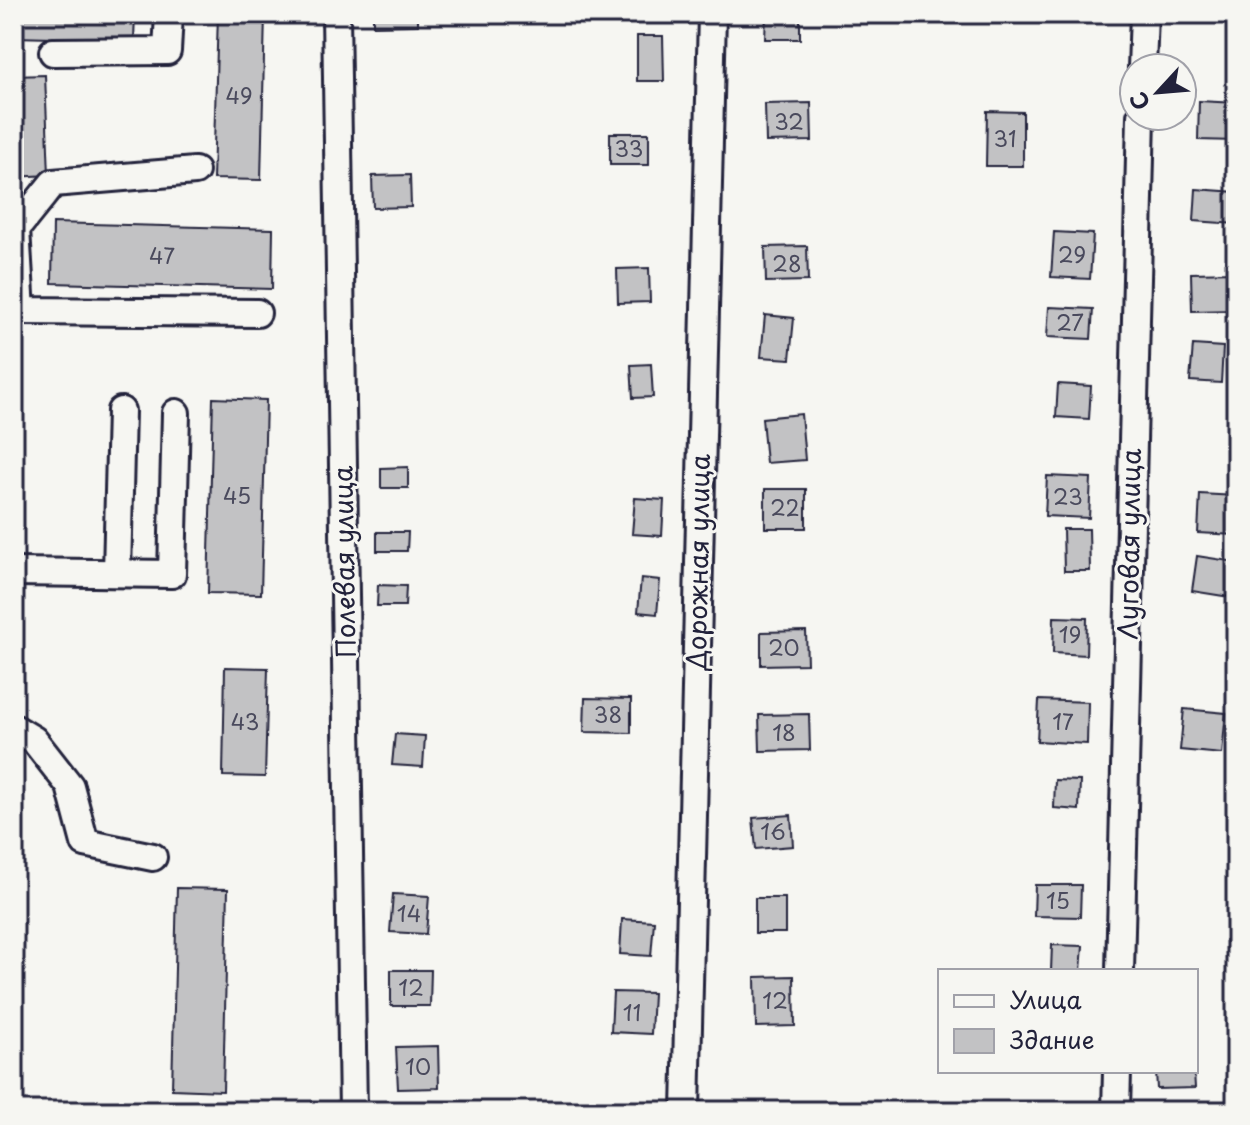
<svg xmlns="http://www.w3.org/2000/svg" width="1250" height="1125" font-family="'Playpen Sans',sans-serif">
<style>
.building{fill:#c2c2c4;stroke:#22223b;stroke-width:2}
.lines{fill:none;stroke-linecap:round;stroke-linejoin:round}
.minor-casing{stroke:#22223b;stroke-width:32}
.minor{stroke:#f6f6f2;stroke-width:26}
.labels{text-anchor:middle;stroke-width:6;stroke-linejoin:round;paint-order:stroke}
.number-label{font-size:22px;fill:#4a4a5d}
.street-label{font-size:26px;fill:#22223b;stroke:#f6f6f2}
</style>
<rect width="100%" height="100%" fill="#f6f6f2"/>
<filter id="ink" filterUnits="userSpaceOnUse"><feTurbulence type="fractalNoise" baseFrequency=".0125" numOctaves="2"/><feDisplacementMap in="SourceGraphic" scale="16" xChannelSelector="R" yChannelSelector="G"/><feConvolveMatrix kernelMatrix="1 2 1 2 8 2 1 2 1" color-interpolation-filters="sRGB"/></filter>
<g filter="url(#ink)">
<g class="building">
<polygon points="14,14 135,14 134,40 14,37"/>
<polygon points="218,14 265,14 261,180 213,179"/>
<polygon points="373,14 418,14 418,25 373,26"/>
<polygon points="766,14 800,14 800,39 765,39"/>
<rect x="1200" y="14" width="36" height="7"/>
<polygon points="637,36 663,36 664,81 637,81"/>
<polygon points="45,75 49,175 14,177 14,76"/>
<polygon points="1199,101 1236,103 1236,141 1198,140"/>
<polygon points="811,103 812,141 766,142 765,104"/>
<polygon points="987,111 1023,112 1023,166 986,166"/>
<rect x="610" y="133" width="39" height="32"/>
<polygon points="410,175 411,207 373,208 372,176"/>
<polygon points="1196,189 1236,192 1236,224 1194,221"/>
<polygon points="53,223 273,229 272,289 52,283"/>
<polygon points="1054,232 1093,234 1090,279 1051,277"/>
<polygon points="807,246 808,281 766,282 765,247"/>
<polygon points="649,268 650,302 618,303 617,269"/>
<polygon points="1236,272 1236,310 1192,311 1191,273"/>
<polygon points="1049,307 1093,309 1091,339 1047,337"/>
<polygon points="765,315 794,318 790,359 761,357"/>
<polygon points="1193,345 1223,347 1221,383 1190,381"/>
<polygon points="651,364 653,397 633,398 631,365"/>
<polygon points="1058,384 1091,386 1089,419 1056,417"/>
<polygon points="213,398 266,400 261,594 208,593"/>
<polygon points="801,414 805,460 766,463 762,418"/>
<polygon points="408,467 408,488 381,488 381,468"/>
<polygon points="1047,476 1091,478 1089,518 1045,516"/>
<rect x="765" y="489" width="41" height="39"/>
<polygon points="1200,494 1236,496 1236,535 1198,533"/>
<polygon points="635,498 664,500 662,536 632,534"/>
<polygon points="1063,529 1089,529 1090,571 1064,571"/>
<polygon points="377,532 408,532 407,551 377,551"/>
<polygon points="1197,556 1236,562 1236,598 1192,591"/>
<polygon points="641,578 660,580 657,614 638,612"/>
<polygon points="378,585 406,586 405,606 377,606"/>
<polygon points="1054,617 1087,618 1086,655 1053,653"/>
<polygon points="806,631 807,664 761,665 761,632"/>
<polygon points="225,667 268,668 265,777 223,776"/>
<polygon points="585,698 631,699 631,733 584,732"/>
<polygon points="1039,700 1088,702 1087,744 1037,741"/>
<polygon points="1184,709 1226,713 1222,754 1180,750"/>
<polygon points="809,714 810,750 760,751 759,715"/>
<polygon points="395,734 425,736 423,767 392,765"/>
<polygon points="1055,780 1080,781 1079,810 1054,808"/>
<polygon points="791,815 793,846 756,849 753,818"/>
<polygon points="1035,885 1081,885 1080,917 1034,916"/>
<polygon points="177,888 228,889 223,1091 172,1089"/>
<polygon points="393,894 429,896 426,934 390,932"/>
<rect x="755" y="898" width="30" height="35"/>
<polygon points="622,919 654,921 651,956 620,954"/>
<polygon points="1052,945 1083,946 1081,971 1051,971"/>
<polygon points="391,970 431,970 430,1006 391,1006"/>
<polygon points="794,976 795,1026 756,1027 755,977"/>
<polygon points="613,992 653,993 651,1034 611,1032"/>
<polygon points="438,1046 439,1088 398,1089 396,1047"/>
<polygon points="1156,1071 1194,1071 1195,1088 1157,1089"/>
<rect x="1044" y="1106" width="34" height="5"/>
</g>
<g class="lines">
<g class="minor-casing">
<g id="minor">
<polyline points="336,14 353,1111"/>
<polyline points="53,52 167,51 169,14"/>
<polyline points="1142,68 1144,14"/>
<polyline points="14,229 16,229 21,311 257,313"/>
<polyline points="16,229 53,183 195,171"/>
<polyline points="14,572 172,574 176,413"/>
<polyline points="117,573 121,411"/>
<polyline points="14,728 34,740 70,786 85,843 153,857"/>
<polyline points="1120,971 1141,116"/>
<polyline points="686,1111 712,14"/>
<polyline points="1116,1111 1117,1071"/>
</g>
</g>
<use href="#minor" class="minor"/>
</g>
</g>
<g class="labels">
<g class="number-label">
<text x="239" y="104">49</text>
<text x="789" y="130">32</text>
<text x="1005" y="147">31</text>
<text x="629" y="157">33</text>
<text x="1072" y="263">29</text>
<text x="162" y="264">47</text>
<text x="787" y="272">28</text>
<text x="1070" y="331">27</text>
<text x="237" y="504">45</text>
<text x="1068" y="505">23</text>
<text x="785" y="516">22</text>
<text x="1070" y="643">19</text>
<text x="784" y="656">20</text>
<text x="608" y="723">38</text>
<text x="245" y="730">43</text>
<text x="1063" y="730">17</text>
<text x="784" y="741">18</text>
<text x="773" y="840">16</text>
<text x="1058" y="909">15</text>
<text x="409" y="922">14</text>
<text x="411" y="996">12</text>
<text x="775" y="1009">12</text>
<text x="632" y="1021">11</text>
<text x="418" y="1075">10</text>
</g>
<g class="street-label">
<text transform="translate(1130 544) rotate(-89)" y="9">Луговая улица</text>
<text transform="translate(345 562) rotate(-91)" y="9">Полевая улица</text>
<text transform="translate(699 562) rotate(-89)" y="9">Дорожная улица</text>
</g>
</g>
<rect width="1250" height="1125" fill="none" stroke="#f6f6f2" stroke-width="48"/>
<rect x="24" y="24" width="1202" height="1077" fill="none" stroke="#22223b" stroke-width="3" filter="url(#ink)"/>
<rect x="938" y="969" width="260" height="104" fill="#f6f6f2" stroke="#a1a1a9" stroke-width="2"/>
<rect x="954" y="995" width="40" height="12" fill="#f6f6f2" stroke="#a1a1a9" stroke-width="2"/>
<text x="1010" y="1009" font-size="24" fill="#22223b">Улица</text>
<rect x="954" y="1029" width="40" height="24" fill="#c2c2c4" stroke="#a1a1a9" stroke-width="2"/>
<text x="1010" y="1049" font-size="24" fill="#22223b">Здание</text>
<g transform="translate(1158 92) rotate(244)"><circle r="38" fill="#f6f6f2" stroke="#a1a1a9" stroke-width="2"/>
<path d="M0-6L14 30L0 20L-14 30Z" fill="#22223b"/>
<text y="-12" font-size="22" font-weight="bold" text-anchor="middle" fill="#22223b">С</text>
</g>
</svg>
